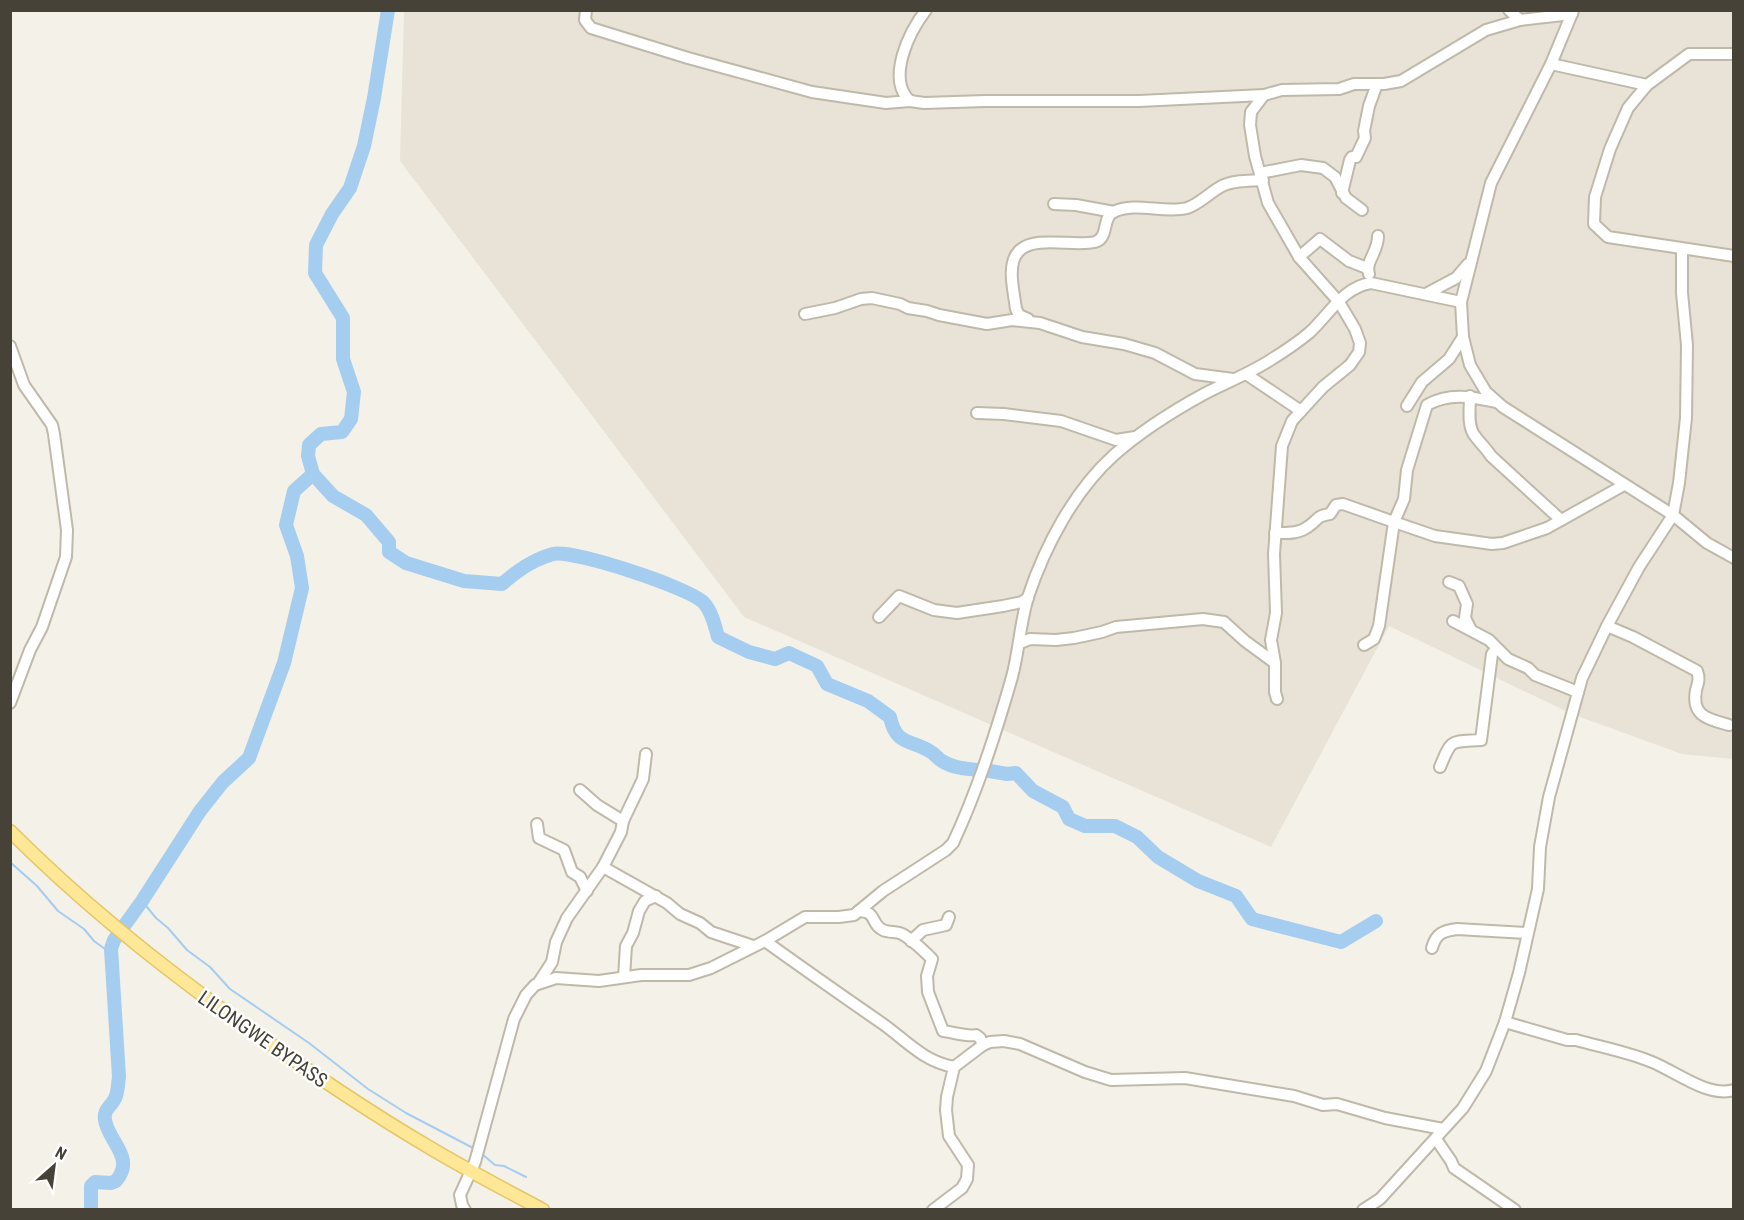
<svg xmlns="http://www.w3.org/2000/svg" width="1744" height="1220" font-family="'Roboto Condensed',sans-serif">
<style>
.residential{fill:#e8e3d6}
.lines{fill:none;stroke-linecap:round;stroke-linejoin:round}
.stream{stroke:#a5cdf0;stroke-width:2}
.river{stroke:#a5cdf0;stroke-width:14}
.minor-casing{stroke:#bfb9aa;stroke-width:14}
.major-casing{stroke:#e4c666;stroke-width:15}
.minor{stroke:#fff;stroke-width:10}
.major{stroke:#fee797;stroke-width:12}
.labels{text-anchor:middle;stroke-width:5;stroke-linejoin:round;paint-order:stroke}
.street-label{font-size:20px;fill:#474237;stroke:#fff}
</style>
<rect width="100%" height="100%" fill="#f4f1e8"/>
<polygon class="residential" points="404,11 1733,11 1733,759 1682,754 1572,714 1389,626 1271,847 744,617 400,161"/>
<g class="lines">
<g class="stream">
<polyline points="10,862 37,886 58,911 84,929 94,941 105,949 111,949"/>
<polyline points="142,901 156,918 168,928 187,950 210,967 230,989 309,1043 368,1089 406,1113 475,1149"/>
<polyline points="482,1154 495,1165 504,1166 526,1177"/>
</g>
<g class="river">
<path d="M 388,10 L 374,98 L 364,146 L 350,188 L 332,214 L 316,245 L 315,273 L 343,318 L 343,359 L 354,392 L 351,419 L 342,432 L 321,434 L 309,445 L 308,456 L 313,474 L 333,496 L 366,515 L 389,542 L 389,552 L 406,563 L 464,581 L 502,584 C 517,571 532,560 553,554 C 572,549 691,588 704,603 C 712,612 715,626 718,637 L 749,652 L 775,659 L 789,653 L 817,666 L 827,684 L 868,701 L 890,717 C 896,746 911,739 931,752 C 935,754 938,759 942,761 C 953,768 967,769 979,770"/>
<polyline points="984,770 1007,774 1016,773 1033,791 1063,807 1069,819 1085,826 1115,826 1137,837 1158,857 1198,881 1236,896 1252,919 1341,942 1376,921"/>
<path d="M 91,1210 L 91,1186 L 95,1182 L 111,1183 L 116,1181 C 136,1158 108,1141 105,1120 C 103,1108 113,1106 116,1096 C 118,1090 118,1083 119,1077 L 111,949 L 114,940 L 142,901 L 200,811 L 223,782 L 249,758 L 284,663 L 302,588 L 297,556 L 286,525 L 294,491 L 313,474"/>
</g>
<g class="minor-casing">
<g id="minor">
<polyline points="586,10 585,20 591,28 688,58 812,92 886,103 910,101 924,103 985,101 1139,101 1264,95 1282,90 1339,89 1354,84 1384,84 1401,81 1486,30 1520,20 1572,14"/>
<polyline points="1509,10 1520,20"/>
<polyline points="1573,11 1551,64 1491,183 1461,302 1463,337 1470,365 1486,392 1503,407 1673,515 1707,543 1734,558"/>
<polyline points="1734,54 1689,54 1647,85 1628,108 1610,149 1595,197 1594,224 1608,237 1734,256"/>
<polyline points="1551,64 1647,85"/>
<polyline points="1264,95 1251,112 1250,125 1255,156 1268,203 1299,257 1339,302 1355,329 1360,343 1359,352 1350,365 1323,387 1301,411"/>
<path d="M 910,101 C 886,79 909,32 926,10"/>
<polyline points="1260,173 1301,165 1323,168 1335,177 1346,198 1362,210"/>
<polyline points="1342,193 1350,160 1352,157 1356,157 1365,138 1364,131 1369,106 1377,84"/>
<polyline points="1054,204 1076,205 1114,212"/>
<polyline points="1299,257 1320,239 1349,261 1367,268"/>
<path d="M 1369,274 C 1365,261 1378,253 1378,236"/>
<polyline points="1426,294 1456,278 1468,264"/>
<polyline points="805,314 835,308 861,299 872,298 900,304 908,308 927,311 939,315 987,324 1012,320 1040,323 1082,337 1124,344 1155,353 1195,374 1233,379"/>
<path d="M 1028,319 L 1019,315 L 1016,309 C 1014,292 1006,264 1019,251 C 1035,235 1074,247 1095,242 C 1109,238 1102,218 1113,212 C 1136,201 1163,214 1187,208 C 1200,204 1210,192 1222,186 C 1233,180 1250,181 1263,180"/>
<polyline points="10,346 24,385 52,425 54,434 67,530 66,557 42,627 30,650 10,703"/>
<polyline points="1246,374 1301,411 1292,421 1282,446 1274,554 1276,613 1271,640 1275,663 1275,692 1277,699"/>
<path d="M 1470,396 C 1470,408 1467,427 1475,436 C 1480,443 1486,448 1491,456 L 1561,520"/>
<polyline points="1407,406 1422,382 1449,359 1463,337"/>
<polyline points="977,413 1004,414 1061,421 1116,440 1135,437"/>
<path d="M 1275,533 C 1287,533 1299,534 1309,526 C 1319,519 1316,516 1330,514 L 1336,505 L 1343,504 L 1394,522 L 1404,499 L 1407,470 L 1427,405 C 1450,392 1472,397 1496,402"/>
<polyline points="1449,582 1459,586 1467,604 1465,618 1471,630"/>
<polyline points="879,617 899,596 934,610 957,613 1003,606 1022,602 1028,598"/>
<polyline points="1453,621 1489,640 1508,659 1528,668 1535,675 1578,692"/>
<path d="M 1607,626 L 1633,637 L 1697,671 C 1700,679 1698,683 1696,690 C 1691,717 1709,719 1729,725"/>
<polyline points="1020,643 1030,639 1056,640 1074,638 1102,632 1116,627 1203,619 1224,622 1245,641 1275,663"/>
<polyline points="1364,645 1374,639 1379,626 1394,522 1435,536 1492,544 1503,543 1547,528 1624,485"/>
<path d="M 1440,767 C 1452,738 1450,742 1481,740 L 1492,654 L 1496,649"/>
<polyline points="580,790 597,805 623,821"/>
<polyline points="537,824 539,838 564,850 572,872 580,877 587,891"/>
<polyline points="603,867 667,903 680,914 700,923 711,932 753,946"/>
<path d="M 859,911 C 878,912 870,924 883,930 C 889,933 897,931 902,934 C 913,940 923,950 932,959 L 927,976 L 928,992 L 943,1031 C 952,1032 968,1037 976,1035 L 980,1038 L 983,1045"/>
<path d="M 765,941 C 804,969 844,997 883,1024 C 908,1042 923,1061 954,1067"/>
<polyline points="911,941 923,930 946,925 949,917"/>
<path d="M 1432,948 C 1436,933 1443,931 1457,929 L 1527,933"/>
<polyline points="624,977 626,946 633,933 639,911 645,901 656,896"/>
<polyline points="539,982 552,962 556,942 567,918 603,867 621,832 623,821 643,779 646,754"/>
<path d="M 1505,1022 L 1567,1040 L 1576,1040 C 1601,1047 1628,1052 1652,1062 C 1675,1071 1708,1098 1734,1090"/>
<polyline points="1436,1139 1451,1161 1454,1168 1515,1210"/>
<path d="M 465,1210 L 462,1205 L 460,1195 L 475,1162 L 514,1019 L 526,995 L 535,985 L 556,978 L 599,981 L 641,975 L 689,975 L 711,968 L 765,941 L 805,917 L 839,917 L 854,915 L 883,891 L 946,850 L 953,843 C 978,790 996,733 1012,677 C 1019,651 1020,623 1028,597 C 1045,546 1074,491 1114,455 C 1141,431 1173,411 1204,394 C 1227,382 1251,373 1272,359 C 1285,351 1298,342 1309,333 C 1329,315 1343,287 1371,283 L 1461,302"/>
<polyline points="933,1210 962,1188 967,1179 968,1165 949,1136 946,1110 947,1097 954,1067 983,1045 990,1042 1004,1041 1020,1044 1085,1072 1111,1080 1185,1078 1294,1096 1323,1105 1337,1104 1385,1118 1443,1129"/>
<polyline points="1363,1210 1380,1199 1463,1108 1486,1071 1505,1022 1519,973 1538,889 1540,847 1549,797 1582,678 1607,626 1639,567 1673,515 1679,483 1686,418 1687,345 1682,293 1682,249"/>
</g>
</g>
<g class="major-casing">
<path id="major" d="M 10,831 C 83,904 164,969 248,1028 C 307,1070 366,1110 427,1146 C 465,1169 504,1189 543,1210"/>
</g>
<use href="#minor" class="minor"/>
<use href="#major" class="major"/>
</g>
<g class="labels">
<g class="street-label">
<text transform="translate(263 1039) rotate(35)" y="7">LILONGWE BYPASS</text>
</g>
</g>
<rect width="1744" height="1220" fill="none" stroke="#474237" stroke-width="24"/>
<g transform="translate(54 1166) rotate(28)" stroke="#ffffff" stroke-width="4.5" paint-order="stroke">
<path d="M0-4.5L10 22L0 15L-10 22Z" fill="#474237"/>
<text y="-9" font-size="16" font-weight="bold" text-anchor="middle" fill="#474237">N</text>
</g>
</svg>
